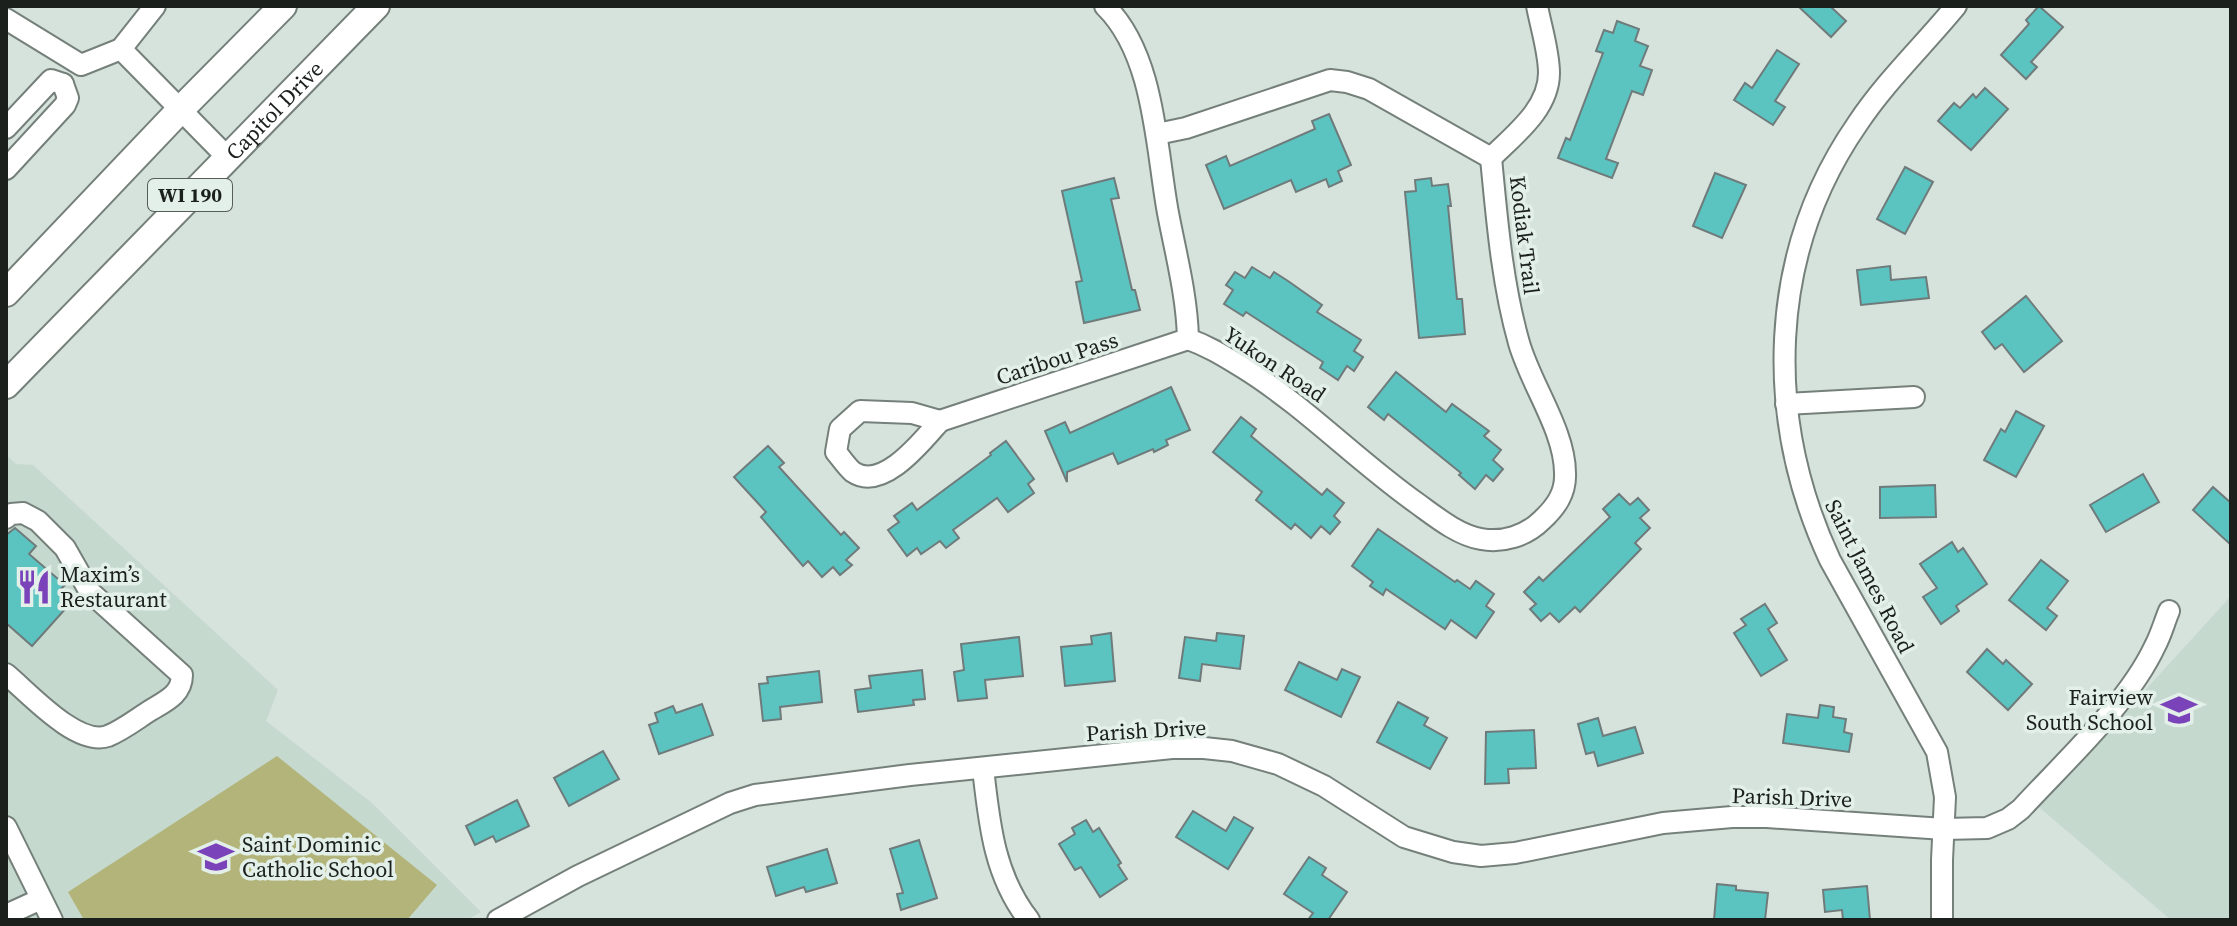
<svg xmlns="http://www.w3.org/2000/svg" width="2237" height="926" font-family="'Source Serif 4',serif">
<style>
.built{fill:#c6d9cf}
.green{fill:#b2b479}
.building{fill:#5bc4c1;stroke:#6f7b7b;stroke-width:2}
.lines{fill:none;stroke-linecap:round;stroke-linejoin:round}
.minor-casing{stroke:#75807b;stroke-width:24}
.major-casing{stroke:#75807b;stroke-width:30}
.minor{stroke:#fff;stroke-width:20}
.major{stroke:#fff;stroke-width:26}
.labels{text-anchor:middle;stroke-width:7;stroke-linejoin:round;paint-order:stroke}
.shield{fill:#e3efe9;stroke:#575e5a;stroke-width:2}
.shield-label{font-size:20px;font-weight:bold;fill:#1b201d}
.street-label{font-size:22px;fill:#1b201d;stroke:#e3efe9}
.poi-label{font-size:22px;fill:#1b201d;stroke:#e3efe9;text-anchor:start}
</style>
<rect width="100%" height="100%" fill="#d6e2dc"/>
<g class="built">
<polygon points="6,455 16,464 33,465 278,690 266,721 372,803 481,912 467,920 6,920"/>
<polygon points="2231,596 2231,920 2171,920 2039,807"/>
</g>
<polygon class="green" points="277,756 437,885 407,920 84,920 68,892"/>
<g class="building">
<polygon points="1798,6 1830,6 1846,21 1831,37"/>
<polygon points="2039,6 2063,27 2031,62 2037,67 2026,79 2001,55 2029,24 2026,20"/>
<polygon points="1617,21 1639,29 1635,41 1648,46 1640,66 1652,70 1643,95 1632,91 1606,159 1618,163 1612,178 1558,158 1566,138 1570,140 1603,53 1596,51 1604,30 1613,33"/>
<polygon points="1777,50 1799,64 1775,101 1785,107 1773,125 1734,100 1745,83 1752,88"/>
<polygon points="1985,88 2008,109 1971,150 1938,121 1954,103 1960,108 1973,94 1976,98"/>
<polygon points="1329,114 1351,165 1338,171 1342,181 1329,187 1326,179 1296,192 1291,180 1224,209 1206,165 1226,156 1230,166 1315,129 1312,121"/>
<polygon points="1905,167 1933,182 1905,234 1877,219"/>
<polygon points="1715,173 1746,185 1722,238 1693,226"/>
<polygon points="1114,178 1119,198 1111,199 1132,290 1135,290 1140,310 1084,323 1076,282 1082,281 1062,191"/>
<polygon points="1431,178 1432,186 1448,184 1451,206 1448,206 1457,299 1462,299 1465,334 1419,338 1405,192 1416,191 1415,180"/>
<polygon points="1890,266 1891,280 1926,277 1929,298 1861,305 1857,270"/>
<polygon points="1252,267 1270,278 1274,272 1288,281 1322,305 1317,312 1361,340 1354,351 1363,357 1354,371 1347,366 1338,380 1320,368 1323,362 1246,312 1243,316 1224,304 1233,290 1226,285 1235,272 1245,278"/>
<polygon points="2026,296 2062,341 2024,372 2002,344 1995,349 1982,332"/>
<polygon points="1396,372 1446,412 1452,404 1489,431 1484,436 1501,450 1493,460 1503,469 1493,481 1486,475 1475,489 1459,475 1461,473 1388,414 1384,420 1368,407"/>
<polygon points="1171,387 1190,430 1166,440 1168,445 1154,452 1153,449 1118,464 1113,453 1067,472 1067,482 1045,431 1065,422 1070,433"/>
<polygon points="2016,411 2044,426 2016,477 1984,460 2001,429 2005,432"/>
<polygon points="1241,417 1256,429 1251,436 1322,495 1327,489 1344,503 1334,516 1340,522 1330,534 1321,526 1311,538 1295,524 1291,529 1256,500 1262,492 1213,452"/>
<polygon points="1006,441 1034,479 1028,484 1034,493 1008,512 997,498 953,530 959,538 946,548 940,541 921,554 917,548 907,556 888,530 899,522 894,516 912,503 917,510 991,455 990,453"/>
<polygon points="768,446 784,463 779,467 841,535 844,532 859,548 846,560 852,565 840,575 833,567 822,577 808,561 803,566 761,517 766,512 734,477"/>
<polygon points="2143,474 2159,502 2106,532 2090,505"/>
<polygon points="1935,485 1936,517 1880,518 1880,487"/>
<polygon points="2213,487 2231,503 2231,545 2193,510"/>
<polygon points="1619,494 1630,505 1638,498 1649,510 1640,518 1650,528 1635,543 1641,549 1580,612 1575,607 1559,622 1550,613 1541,621 1530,609 1536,604 1524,592 1539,577 1543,581 1610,517 1603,509"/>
<polygon points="15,528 36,546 29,554 65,585 61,589 68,595 62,602 67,607 32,646 6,623 6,535"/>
<polygon points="1378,529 1455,582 1457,580 1470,589 1476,581 1494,594 1486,606 1494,612 1476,638 1451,620 1445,629 1386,589 1383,595 1370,586 1373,582 1352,566"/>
<polygon points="1952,542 1958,552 1963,548 1987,584 1956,606 1959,611 1941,624 1923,597 1937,588 1920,564"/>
<polygon points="2041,560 2068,581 2047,608 2057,616 2046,630 2009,600"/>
<polygon points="1765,604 1777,623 1768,629 1787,660 1761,676 1734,633 1746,625 1741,619"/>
<polygon points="1111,633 1115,681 1065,686 1061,647 1092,644 1091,636"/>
<polygon points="1217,633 1244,636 1240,669 1202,664 1200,681 1179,678 1185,637 1216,641"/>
<polygon points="1019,637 1023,676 985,680 987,698 958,701 954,672 964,670 961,644"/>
<polygon points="1987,649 2003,664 2006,660 2032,684 2008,710 1967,672"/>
<polygon points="1299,662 1337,680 1342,669 1360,677 1341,717 1285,690"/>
<polygon points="922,670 925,699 913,700 914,705 858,712 855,690 871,688 869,676"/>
<polygon points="819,671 822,702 780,707 781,719 763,721 759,684 768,683 767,677"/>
<polygon points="1398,702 1428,718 1424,725 1447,738 1430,769 1377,742"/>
<polygon points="702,704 713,735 659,754 649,725 658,722 655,713 673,706 676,713"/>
<polygon points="1820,705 1834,707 1833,717 1846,719 1844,732 1852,734 1849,752 1783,743 1787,714 1818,718"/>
<polygon points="1598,718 1603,736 1635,727 1643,753 1598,766 1594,752 1586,754 1578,724"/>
<polygon points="1534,730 1536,768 1508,769 1509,783 1485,784 1486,732"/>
<polygon points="603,751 619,779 569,806 554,778"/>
<polygon points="517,800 529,826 496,842 493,836 475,845 466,826"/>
<polygon points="1193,811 1226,831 1234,817 1253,828 1228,869 1176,837"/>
<polygon points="1086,820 1093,832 1099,828 1121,863 1118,865 1127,879 1100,897 1081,867 1075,870 1059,844 1075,834 1072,828"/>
<polygon points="919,840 937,898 901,910 897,894 903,893 890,849"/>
<polygon points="827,849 837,883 806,892 804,887 776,896 767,867"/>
<polygon points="1309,857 1326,868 1322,875 1347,892 1328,920 1308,920 1313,913 1284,894"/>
<polygon points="1717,884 1736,886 1736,890 1768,893 1765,920 1714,920"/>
<polygon points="1867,886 1870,920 1843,920 1842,910 1825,912 1823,890"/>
</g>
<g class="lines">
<g class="minor-casing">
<g id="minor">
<path d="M 1105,6 C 1155,55 1156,148 1168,213 C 1176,255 1187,296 1188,339"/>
<polyline points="6,19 81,65 121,49 227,157"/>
<polyline points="121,49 155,6"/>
<polyline points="6,128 51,80 63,84"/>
<polyline points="1157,134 1186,128 1330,80 1347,82 1369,89 1491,158"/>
<path d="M 1491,158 C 1514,135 1549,109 1549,73 C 1549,52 1541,27 1537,6"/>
<polyline points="6,169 65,105 68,98 63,84"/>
<path d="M 1188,339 C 1208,346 1224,356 1242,367 C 1305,406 1357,461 1418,504 C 1436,517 1458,535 1481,539 C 1503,543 1526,536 1542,520 C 1556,507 1566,493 1565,473 C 1565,431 1531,385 1519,343 C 1502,283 1497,220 1491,158"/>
<polyline points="1786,404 1914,397"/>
<path d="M 860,411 L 912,413 L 940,421 C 923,440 883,492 853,472 C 847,467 841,458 836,452 L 840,429 Z"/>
<polyline points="940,421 1188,339"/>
<path d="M 6,518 L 11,514 L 23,513 L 38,521 L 65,548 L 90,592 L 182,675 C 182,694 166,701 151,710 C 138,718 123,730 108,736 C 77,747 29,693 6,674"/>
<path d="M 983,768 C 989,822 994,876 1029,920"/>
<polyline points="6,827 52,920"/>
<polyline points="6,915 41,899"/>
<path d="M 498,920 L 578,876 L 730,803 L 755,795 L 910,775 L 1172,748 L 1204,748 L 1232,751 L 1278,764 L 1324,786 L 1404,837 L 1453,852 L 1481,856 L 1515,853 L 1663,823 L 1732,817 L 1767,817 L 1944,829 L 1987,828 L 2008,819 L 2021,809 C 2064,762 2128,704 2155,646 C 2161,635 2164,623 2169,611"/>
<path d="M 1942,920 L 1942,860 L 1945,797 L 1937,752 L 1830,560 C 1764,418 1767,254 1858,123 C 1886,81 1924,45 1956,6"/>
</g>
</g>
<g class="major-casing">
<g id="major">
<polyline points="6,293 181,109 283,6"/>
<path id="s1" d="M 6,385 L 376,6"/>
</g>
</g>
<use href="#minor" class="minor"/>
<use href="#major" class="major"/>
</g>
<defs>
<g id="restaurant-bare" transform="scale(2.76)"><path d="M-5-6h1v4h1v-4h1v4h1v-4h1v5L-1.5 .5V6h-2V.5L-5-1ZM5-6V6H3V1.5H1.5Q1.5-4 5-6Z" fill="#7b43b9" stroke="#e3efe9" stroke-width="2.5" paint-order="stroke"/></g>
<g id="school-bare" transform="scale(2.76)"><path d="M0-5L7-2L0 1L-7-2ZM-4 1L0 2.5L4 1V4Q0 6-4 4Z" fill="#7b43b9" stroke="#e3efe9" stroke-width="2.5" paint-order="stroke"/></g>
</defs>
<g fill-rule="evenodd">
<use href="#restaurant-bare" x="34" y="587"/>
<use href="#school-bare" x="2179" y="710"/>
<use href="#school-bare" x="216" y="857"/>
</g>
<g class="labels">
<rect class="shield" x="148" y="179" width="84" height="32" rx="6"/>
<g class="shield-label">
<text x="190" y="202">WI 190</text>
</g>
<g class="street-label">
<text dy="8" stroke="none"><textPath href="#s1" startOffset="384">Capitol Drive</textPath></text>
<text transform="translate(1525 235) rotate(83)" y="8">Kodiak Trail</text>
<text transform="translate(1057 358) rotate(-18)" y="8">Caribou Pass</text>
<text transform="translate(1275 364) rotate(34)" y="8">Yukon Road</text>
<text transform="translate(1870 576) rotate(63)" y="8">Saint James Road</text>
<text transform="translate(1146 730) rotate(-3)" y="8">Parish Drive</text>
<text transform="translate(1792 797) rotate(2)" y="8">Parish Drive</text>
</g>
<g class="poi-label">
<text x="60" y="582">Maxim’s<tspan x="60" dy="25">Restaurant</tspan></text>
<text x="2153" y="705" text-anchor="end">Fairview<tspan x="2153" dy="25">South School</tspan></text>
<text x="242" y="852">Saint Dominic<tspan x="242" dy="25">Catholic School</tspan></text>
</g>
</g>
<rect width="2237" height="926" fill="none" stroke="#1b201d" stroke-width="16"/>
</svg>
